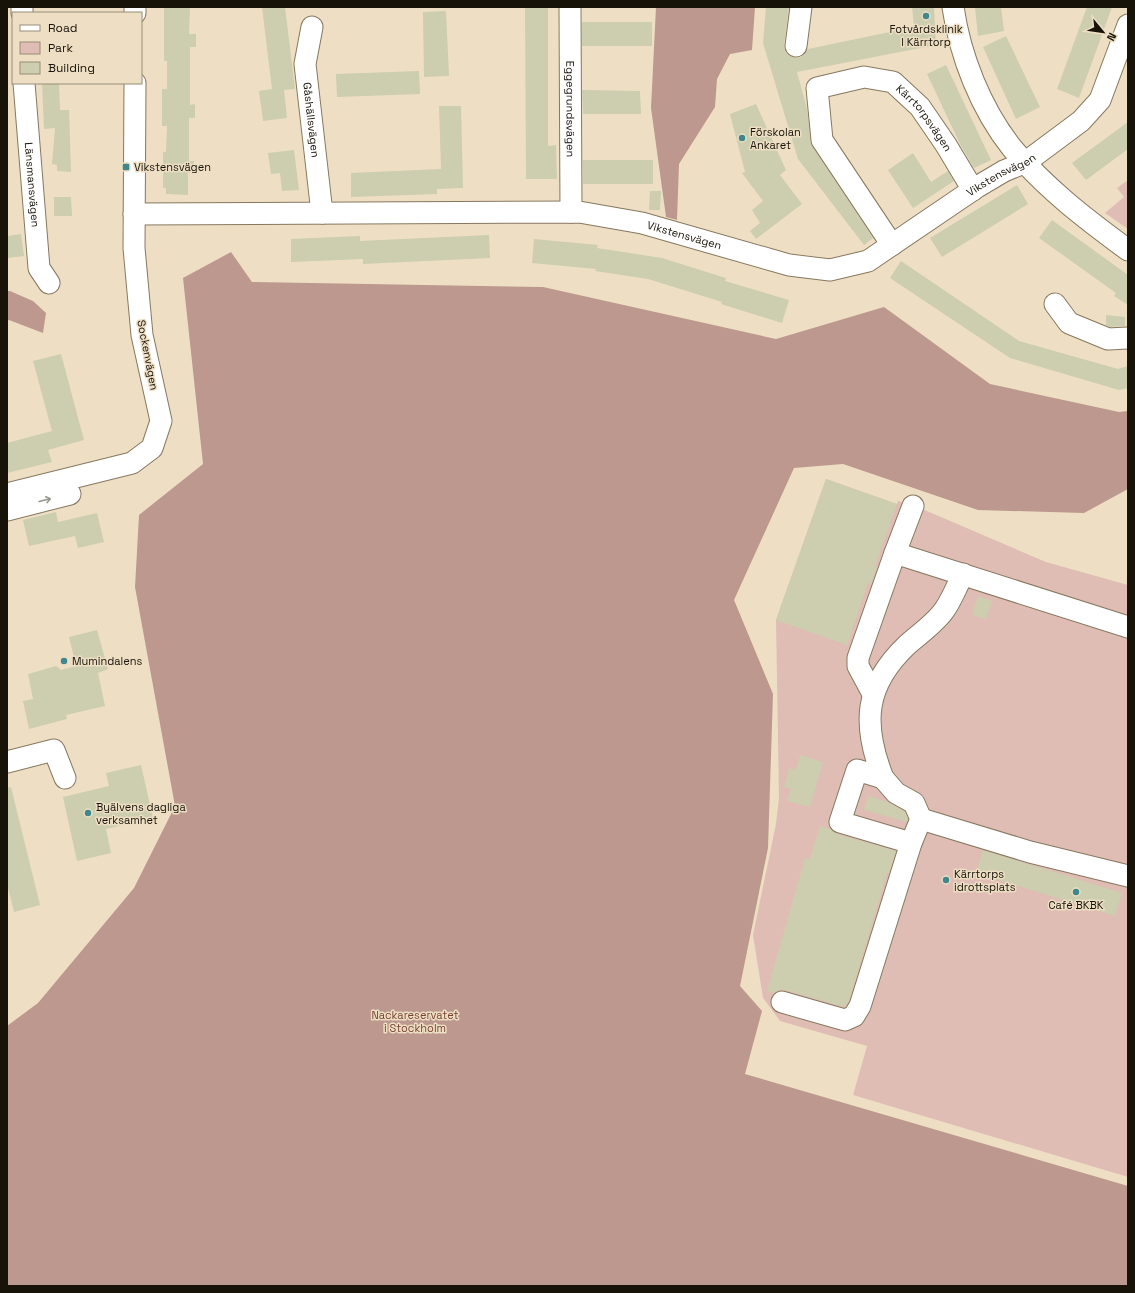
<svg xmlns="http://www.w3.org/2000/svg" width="1135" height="1293" font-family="'Space Grotesk',sans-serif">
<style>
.green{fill:#dfbdb4}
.forest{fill:#bd988e}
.building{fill:#cdcdaf}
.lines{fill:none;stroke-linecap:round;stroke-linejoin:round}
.minor-casing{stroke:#86785f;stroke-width:23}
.minor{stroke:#fff;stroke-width:21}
.oneway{stroke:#979590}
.poi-dot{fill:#3f878c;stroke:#eedfc4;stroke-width:1.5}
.labels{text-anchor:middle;stroke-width:3;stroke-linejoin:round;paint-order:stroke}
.poi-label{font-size:11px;fill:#181309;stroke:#eedfc4;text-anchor:start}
.street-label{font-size:11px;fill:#181309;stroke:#eedfc4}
.park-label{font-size:11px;fill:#784335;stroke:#eedfc4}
</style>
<rect width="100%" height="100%" fill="#eedfc4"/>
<g class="green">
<polygon points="1128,180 1128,229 1105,213 1124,197 1117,188"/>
<polygon points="826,479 897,504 898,501 913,505 1046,562 1128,585 1128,1177 853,1095 867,1046 780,1021 763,998 753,935 776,824 779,797 776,620"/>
</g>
<g class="forest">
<polygon points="656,7 755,7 752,50 730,54 717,79 715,107 679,164 677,220 666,217 651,108"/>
<polygon points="231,252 252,282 543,287 776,339 884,307 990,384 1119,412 1128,411 1128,489 1084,513 978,510 843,464 794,468 734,600 773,694 768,848 740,986 762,1011 745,1074 1128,1186 1128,1286 7,1286 7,1026 38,1003 134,888 175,806 135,587 139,515 203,464 183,278"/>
<polygon points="7,291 10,291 33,301 46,313 43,333 9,320 7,321"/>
</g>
<g class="building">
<polygon points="164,7 190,7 189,34 196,34 196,47 190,47 190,105 195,104 195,118 189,118 189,161 194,161 194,173 188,173 188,195 166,194 166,188 163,188 163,152 166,152 167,126 162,126 162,89 167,89 167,61 164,61"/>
<polygon points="262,7 285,7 295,89 284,90 287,118 263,121 259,91 272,89"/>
<polygon points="525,7 548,7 548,146 556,145 557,179 526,179"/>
<polygon points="766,7 789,7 784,45 785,51 788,55 795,58 801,57 808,49 914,27 912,7 934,7 936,45 797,72 807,109 812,146 873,238 864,245 798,159 763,43"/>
<polygon points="975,7 1001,7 1004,31 978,36"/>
<polygon points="1087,7 1112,7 1079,98 1057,89"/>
<polygon points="446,11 449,76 424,77 423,12"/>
<rect x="582" y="22" width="70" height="24"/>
<polygon points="1006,36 1040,107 1016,119 983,47"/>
<polygon points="946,65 991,160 974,168 961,146 927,74"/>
<polygon points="419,71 420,94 337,97 336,74"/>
<polygon points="42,83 59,83 60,110 69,110 71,172 57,171 57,165 52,164 55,128 44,129"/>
<polygon points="582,90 640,91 641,114 583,114"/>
<polygon points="756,104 786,170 780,175 802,204 756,239 750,231 760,223 752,210 763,201 742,173 745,172 730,114"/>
<polygon points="439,106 461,106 463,188 437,189 437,194 351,197 351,173 441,169"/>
<polygon points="1128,122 1128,149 1086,180 1072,163"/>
<polygon points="294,150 299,190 282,191 280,173 271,174 268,153"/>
<polygon points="913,153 931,182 948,171 954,181 913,208 888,170"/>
<rect x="583" y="160" width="70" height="24"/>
<polygon points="1017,185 1028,204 942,257 930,238"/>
<polygon points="650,191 661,191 660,210 649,210"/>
<polygon points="54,197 71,197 72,216 54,216"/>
<polygon points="1052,220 1128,275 1128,305 1114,296 1116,293 1039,238"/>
<polygon points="21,234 24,256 7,258 7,236"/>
<polygon points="489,235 490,258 363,264 363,259 291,262 291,239 360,236 360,241"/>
<polygon points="534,239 598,245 597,248 662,258 726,278 725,281 789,300 782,323 721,304 722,302 648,279 595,271 596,269 532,263"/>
<polygon points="901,261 1019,341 1118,369 1128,366 1128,388 1119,390 1010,358 890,278"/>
<polygon points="1106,315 1125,317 1125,326 1110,327 1106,325"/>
<polygon points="61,354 84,440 48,450 52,462 7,473 7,443 52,431 33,361"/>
<polygon points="826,479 897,504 875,566 877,567 871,584 868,583 847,645 776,620"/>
<polygon points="56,512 58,522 97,513 104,542 78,548 75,536 29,546 23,520"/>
<polygon points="978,596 992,601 986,619 972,615"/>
<polygon points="97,630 108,669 98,673 105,706 66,715 67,719 29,729 23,701 33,699 28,674 56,666 61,670 76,666 69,637"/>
<polygon points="800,755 823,762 810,807 787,801 791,789 784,787 789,768 796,770"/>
<polygon points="141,765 153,818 106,829 111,853 77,861 63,797 109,786 106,773"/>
<polygon points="11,787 40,905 14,912 7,884 7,788"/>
<polygon points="868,796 888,802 905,812 908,819 907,822 864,810"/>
<polygon points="820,826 831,829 837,834 896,851 889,873 887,873 849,1001 844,1007 785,990 779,990 774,993 767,991 805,858 810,859"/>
<polygon points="983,850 1122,893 1115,916 976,873"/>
</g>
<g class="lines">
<g class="minor-casing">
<g id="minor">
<polyline points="22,7 22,13"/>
<path id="s1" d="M 570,7 L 571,212"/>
<path d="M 953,7 C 960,56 981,109 1012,148 C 1045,188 1087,220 1128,250"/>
<polyline points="135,13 135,7"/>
<path id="s2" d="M 312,27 L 305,64 L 322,213"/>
<polyline points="796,46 801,7"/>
<path id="s3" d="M 24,83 L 39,268 L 49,283"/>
<path id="s4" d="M 134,214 L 579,212 L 642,223 L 789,265 L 830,270 L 868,261 L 977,187 L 1004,171 L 1026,162 L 1081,121 L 1100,100 L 1128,25"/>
<path id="s5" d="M 892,245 L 822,140 L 817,88 L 864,77 L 893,82 L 920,107 L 946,145 L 973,190"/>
<polyline points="1055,304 1069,323 1108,339 1128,338"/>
<polyline points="7,494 132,463 152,448 161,421 142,335 134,248 135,83"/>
<polyline points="7,510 70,494"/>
<polyline points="895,553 913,506"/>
<polyline points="873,694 858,666 858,658 895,553 1128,627"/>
<polyline points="7,762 54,750 65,778"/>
<polyline points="883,778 896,793 914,803 921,819"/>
<path d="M 911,843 L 840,822 L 857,770 L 883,778 C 862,724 864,686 907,645 C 918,635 937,622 945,609 C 952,599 957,586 963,574"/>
<polyline points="782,1002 845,1020 854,1016 860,1006 911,843 921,819 1030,852 1128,876"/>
</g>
</g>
<use href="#minor" class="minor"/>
</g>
<defs><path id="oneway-shaft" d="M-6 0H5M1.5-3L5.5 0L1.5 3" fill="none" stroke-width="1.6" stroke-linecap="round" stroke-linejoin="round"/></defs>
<use class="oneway" href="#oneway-shaft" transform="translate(45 500) rotate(-14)"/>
<g class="poi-dot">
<circle cx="926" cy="16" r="4"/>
<circle cx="742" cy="138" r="4"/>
<rect x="122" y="163" width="8" height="8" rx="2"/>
<circle cx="64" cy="661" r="4"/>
<circle cx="88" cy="813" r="4"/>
<circle cx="946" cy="880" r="4"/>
<circle cx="1076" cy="892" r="4"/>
</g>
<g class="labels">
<g class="poi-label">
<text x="926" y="33" text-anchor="middle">Fotvårdsklinik<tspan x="926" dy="13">I Kärrtorp</tspan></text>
<text x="750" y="136">Förskolan<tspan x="750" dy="13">Ankaret</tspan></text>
<text x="134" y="171">Vikstensvägen</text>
<text x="72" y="665">Mumindalens</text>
<text x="96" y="811">Byälvens dagliga<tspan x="96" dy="13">verksamhet</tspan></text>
<text x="954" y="878">Kärrtorps<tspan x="954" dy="13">idrottsplats</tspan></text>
<text x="1076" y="909" text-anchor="middle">Café BKBK</text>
</g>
<g class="street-label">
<text dy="4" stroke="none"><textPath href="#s1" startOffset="102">Eggegrundsvägen</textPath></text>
<text dy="4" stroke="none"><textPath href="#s5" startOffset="304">Kärrtorpsvägen</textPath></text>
<text dy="4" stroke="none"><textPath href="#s2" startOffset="94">Gåshällsvägen</textPath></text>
<text dy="4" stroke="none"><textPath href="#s4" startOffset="901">Vikstensvägen</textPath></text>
<text dy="4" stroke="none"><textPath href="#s3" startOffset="102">Länsmansvägen</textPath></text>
<text dy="4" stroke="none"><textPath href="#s4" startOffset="553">Vikstensvägen</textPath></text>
<text transform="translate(148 355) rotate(79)" y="4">Sockenvägen</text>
</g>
<g class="park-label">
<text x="415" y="1019">Nackareservatet<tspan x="415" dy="13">i Stockholm</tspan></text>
</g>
</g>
<rect width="1135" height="1293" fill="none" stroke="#181309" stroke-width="16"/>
<rect x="12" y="12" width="130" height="72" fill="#eedfc4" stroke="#988d79"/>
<rect x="20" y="25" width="20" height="6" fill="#ffffff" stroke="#988d79"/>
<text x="48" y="32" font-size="12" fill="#181309">Road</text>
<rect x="20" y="42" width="20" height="12" fill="#dfbdb4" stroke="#988d79"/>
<text x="48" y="52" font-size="12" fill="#181309">Park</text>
<rect x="20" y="62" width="20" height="12" fill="#cdcdaf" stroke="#988d79"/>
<text x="48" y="72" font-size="12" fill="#181309">Building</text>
<g transform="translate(1103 32) rotate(119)" stroke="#eedfc4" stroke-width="3" paint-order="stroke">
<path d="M0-3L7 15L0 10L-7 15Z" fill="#181309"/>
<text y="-6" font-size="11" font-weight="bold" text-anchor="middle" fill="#181309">N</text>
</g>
</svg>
